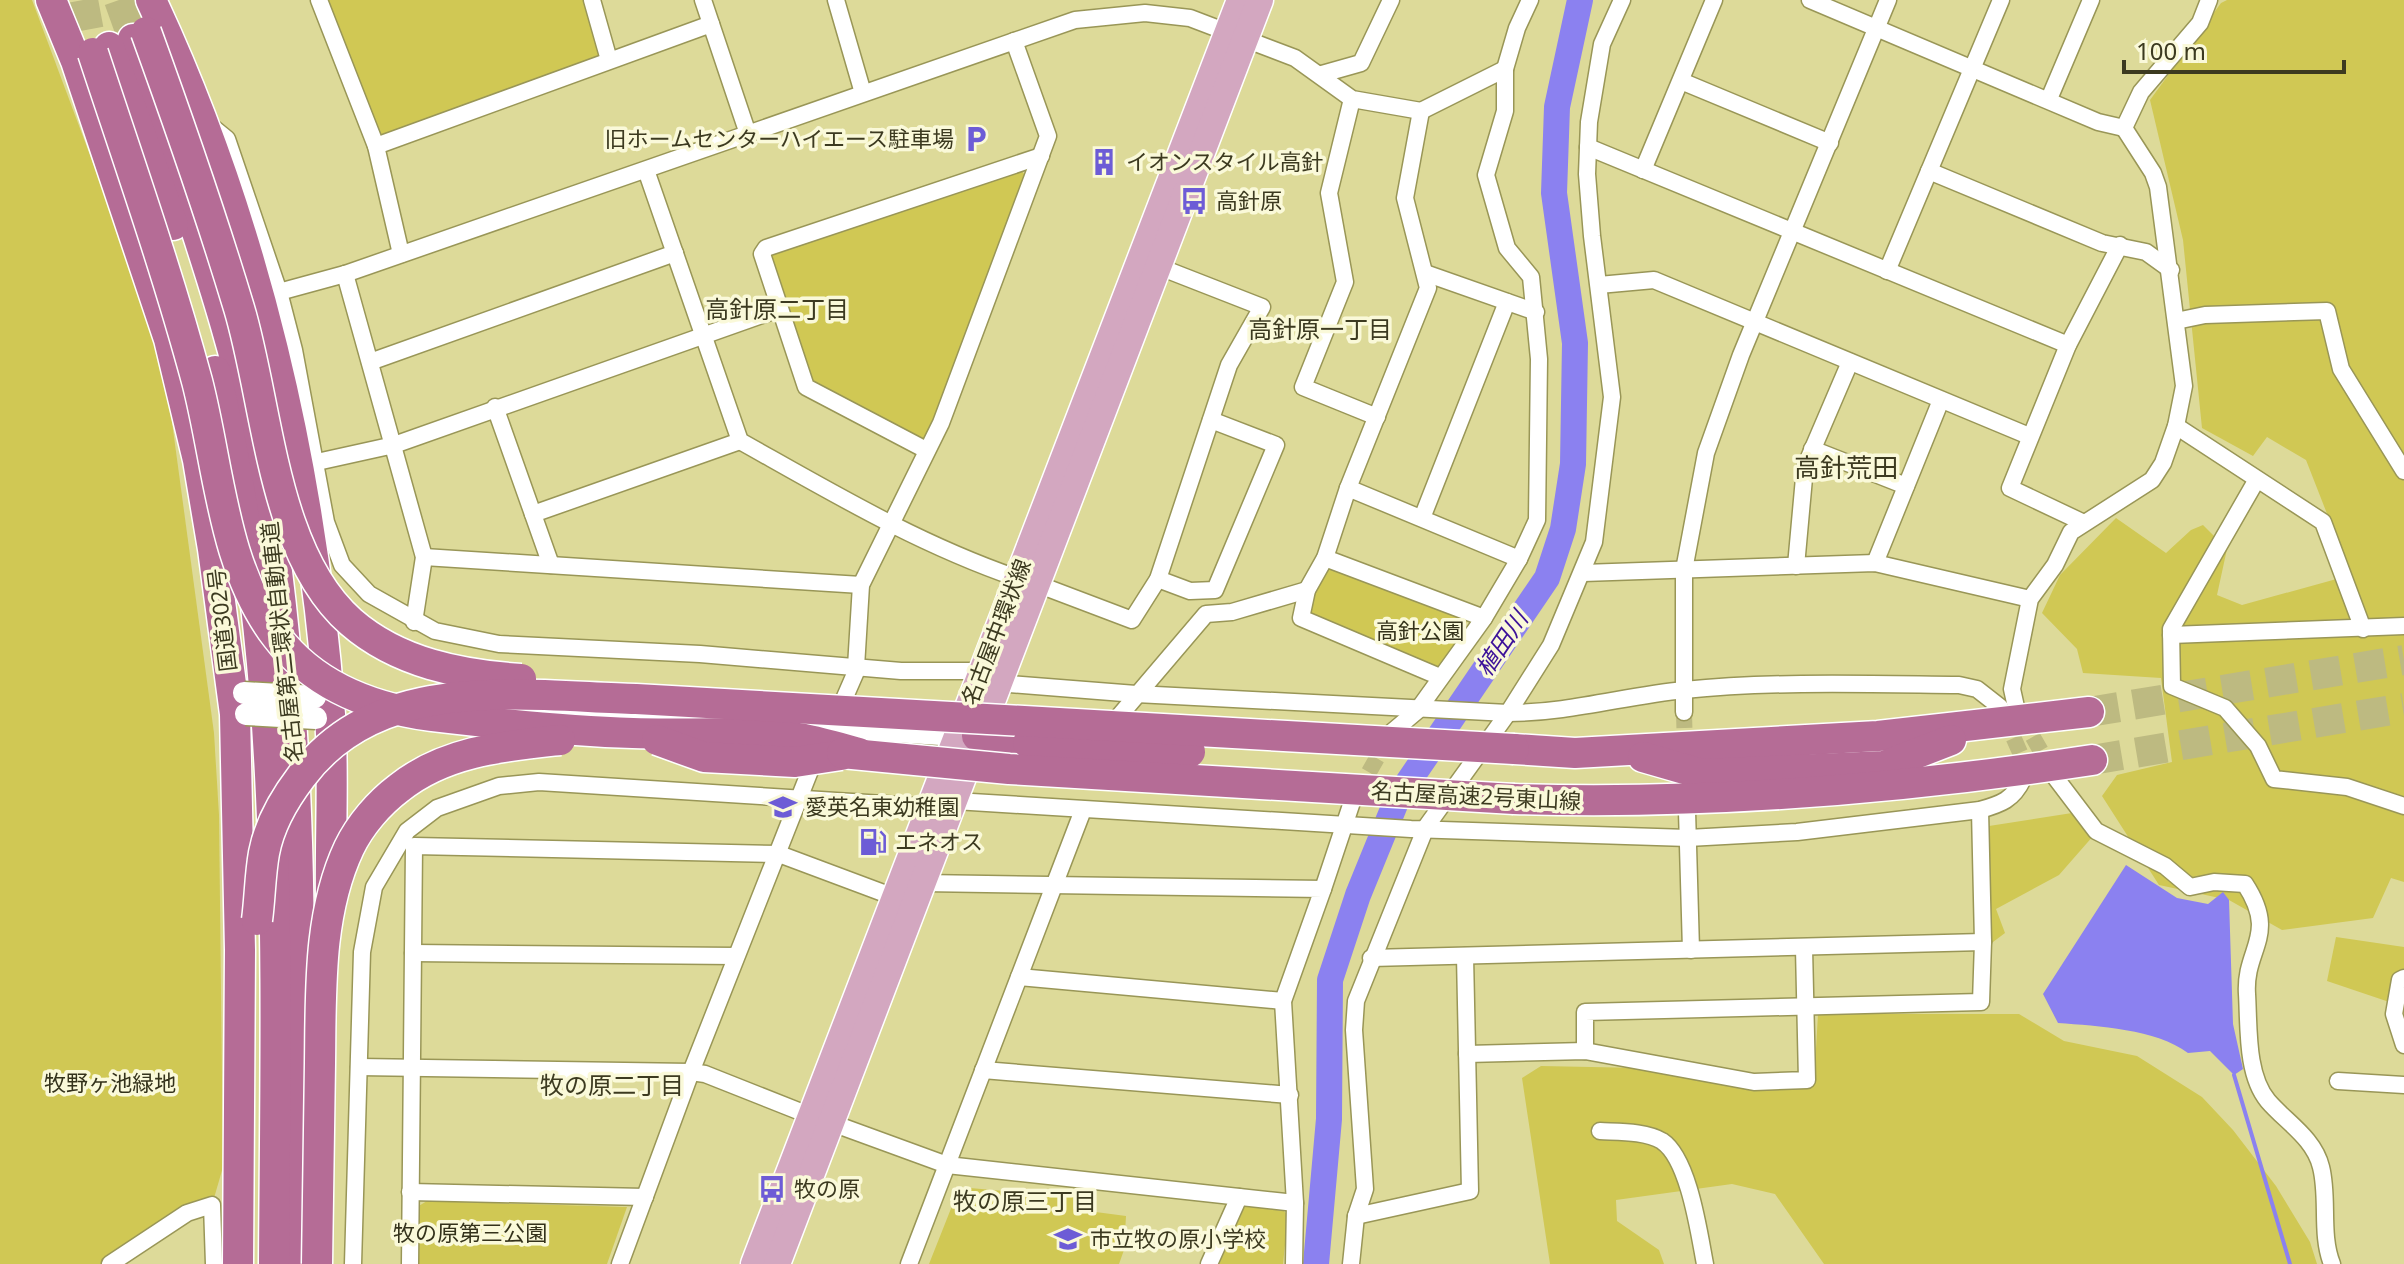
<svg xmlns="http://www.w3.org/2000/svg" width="2404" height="1264" font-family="'Noto Sans','Noto Sans JP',sans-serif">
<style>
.green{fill:#d0c854}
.water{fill:#8b81f0}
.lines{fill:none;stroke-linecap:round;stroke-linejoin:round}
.stream{stroke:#8b81f0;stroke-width:4}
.river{stroke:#8b81f0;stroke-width:26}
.street-tunnel{stroke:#bdba81;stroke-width:16;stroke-dasharray:16 8;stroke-linecap:butt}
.highway-tunnel{stroke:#bdba81;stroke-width:30;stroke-dasharray:30 15;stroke-linecap:butt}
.street-casing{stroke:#999657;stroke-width:19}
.secondary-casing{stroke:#999657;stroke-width:25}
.primary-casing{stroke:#fff;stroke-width:29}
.highway-casing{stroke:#fff;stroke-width:33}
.street{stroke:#fff;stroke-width:16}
.secondary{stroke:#fff;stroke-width:22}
.primary{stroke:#d3a7c0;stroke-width:26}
.highway{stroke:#b56c96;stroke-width:30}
.secondary-bridge-casing{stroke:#999657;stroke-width:25;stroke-linecap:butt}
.highway-bridge-casing{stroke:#fff;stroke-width:33;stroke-linecap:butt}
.secondary-bridge{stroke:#fff;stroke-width:22}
.highway-bridge{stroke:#b56c96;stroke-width:30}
.labels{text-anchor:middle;stroke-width:7;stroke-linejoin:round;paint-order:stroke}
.poi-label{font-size:22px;fill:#3c3a20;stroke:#faf9d9;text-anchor:start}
.street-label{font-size:22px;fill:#3c3a20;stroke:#faf9d9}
.park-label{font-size:22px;fill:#34321b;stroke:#faf9d9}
.neighbourhood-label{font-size:24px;fill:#3c3a20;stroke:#faf9d9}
.water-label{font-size:24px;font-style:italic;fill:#3c1199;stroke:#faf9d9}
.quarter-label{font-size:26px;fill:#3c3a20;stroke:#faf9d9}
</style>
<rect width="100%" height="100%" fill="#ddda99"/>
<g class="green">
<polygon points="0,0 32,0 162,348 214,733 219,815 223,1167 212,1205 110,1264 0,1264"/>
<polygon points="326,0 586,0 602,57 380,139"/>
<polygon points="2227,0 2404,0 2404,882 2391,878 2373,918 2282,930 2229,900 2159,885 2102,796 2117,775 2172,762 2161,678 2083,673 2077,649 2042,613 2060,575 2116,518 2166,553 2191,530 2203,525 2227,549 2217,595 2242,605 2351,575 2306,460 2267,437 2253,456 2202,428 2183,240 2150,100 2221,3"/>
<polygon points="1019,168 1026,176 927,438 920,438 811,382 768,260 771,252"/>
<polygon points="1333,567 1468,620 1443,665 1435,667 1313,615 1310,610 1322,572"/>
<polygon points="2072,813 2081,826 2094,835 2059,875 1996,909 2005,933 1989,945 1989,826"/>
<polygon points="2336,937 2404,947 2404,1007 2327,981"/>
<polygon points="1818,1014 2019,1014 2064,1041 2137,1056 2202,1097 2233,1130 2276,1186 2310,1242 2317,1264 1824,1264 1775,1194 1732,1184 1616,1200 1617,1221 1659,1250 1664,1264 1550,1264 1522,1078 1541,1066 1641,1068 1814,1084"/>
<polygon points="970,1188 1073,1197 1073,1209 1126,1216 1124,1250 1119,1264 929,1264 954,1201"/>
<polygon points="427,1201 627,1207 607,1264 417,1264 417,1207"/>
<polygon points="1245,1206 1284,1211 1288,1216 1283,1264 1219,1264"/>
</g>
<path class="water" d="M 2126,865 L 2177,898 L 2208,904 L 2223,892 L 2229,900 L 2233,1024 L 2243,1069 L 2234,1075 L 2210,1051 L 2188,1053 C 2156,1029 2098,1026 2058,1023 L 2043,994 Z"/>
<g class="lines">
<polyline class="stream" points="2234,1075 2290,1264"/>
<polyline class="river" points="1316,1264 1329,1119 1330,980 1358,895 1398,797 1547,578 1563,529 1573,464 1575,343 1554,193 1557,107 1580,0"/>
<g class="street-tunnel">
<polyline points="1684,712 1685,751"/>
<polyline points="2004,716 2022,757 2023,777"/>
<polyline points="2021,716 2051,769"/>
<polyline points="1357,793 1389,737"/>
</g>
<g class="highway-tunnel">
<polyline points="83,0 93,53"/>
<polyline points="119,0 133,39"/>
<polyline points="2089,712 2404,660"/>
<polyline points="2092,760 2404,708"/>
</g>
<g class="street-casing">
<g id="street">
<polyline points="319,0 376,146 401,254"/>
<polyline points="592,0 609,60"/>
<polyline points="703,0 748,134"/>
<polyline points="836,0 863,93"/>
<polyline points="1810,0 2098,122 2124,128"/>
<polyline points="1322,74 1361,63 1391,0"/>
<polyline points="1681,81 1830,143"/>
<polyline points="1352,99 1329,193 1345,282 1303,387 1377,417"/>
<polyline points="2049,99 2091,0"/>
<polyline points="1421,111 1405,198 1428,288 1348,488 1325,558 1307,590 1301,618 1440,677"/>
<polyline points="205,121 227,139 279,292 294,350 326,522 342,565 369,594 435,631 499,644 700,654 901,671 981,671"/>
<polyline points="376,146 711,24"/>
<polyline points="1588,147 2068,345"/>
<path d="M 646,170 L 740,441 C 831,492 918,544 1017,578"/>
<polyline points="1643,170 1714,0"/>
<polyline points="1929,171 2102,243 2146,252 2171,270"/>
<polyline points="1887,271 2001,0"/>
<polyline points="1425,273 1536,312"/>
<polyline points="345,274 424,557 414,622"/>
<polyline points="1599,285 1654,280 2029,436"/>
<polyline points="279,292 345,274 1075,20 1145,13 1190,18 1295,58 1352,99 1421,111 1505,69"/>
<polyline points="2176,321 2205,315 2327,311 2341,369 2404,471"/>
<polyline points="370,362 675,253"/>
<polyline points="495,407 551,565"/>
<polyline points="2176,426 2323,522 2363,629"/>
<polyline points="1812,449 1906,486"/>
<polyline points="926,450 806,387 762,254 766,248 1041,156"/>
<polyline points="317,462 394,445 779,309"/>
<polyline points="2256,481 2171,629 2172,686 2225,708 2258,746 2274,779 2347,787 2404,806"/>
<polyline points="1348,488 1519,559"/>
<polyline points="533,514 740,441"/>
<polyline points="1422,518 1507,302"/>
<polyline points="2084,523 2010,488 2068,345 2120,245"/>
<polyline points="424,557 861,585"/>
<polyline points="1325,558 1484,618"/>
<polyline points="1875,563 1941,400"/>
<polyline points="1796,566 1805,467 1850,362"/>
<polyline points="1583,573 1875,563 2030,599"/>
<polyline points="1158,579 1190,591 1215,590 1276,445 1211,420"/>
<polyline points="1037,584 1132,620 1158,579 1229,365 1262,307 1157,266"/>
<polyline points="2171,635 2404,626"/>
<polyline points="856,667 861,585 941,423 1048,136 1014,41"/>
<path d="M 996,683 L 1136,694 L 1508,713 C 1568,713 1625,696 1684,690 C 1775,681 1867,684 1959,685 L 1977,689 L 2000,707"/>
<polyline points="2016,707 2012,689 2030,599 2055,565 2071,532 2152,480 2163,463 2176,426 2184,386 2158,187 2153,173 2124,128 2141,92 2200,23 2209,0"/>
<polyline points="1684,712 1684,570 1706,453 1741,355 1888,0"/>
<polyline points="838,713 858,667"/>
<polyline points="1109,728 1206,614 1232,612 1307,590"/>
<polyline points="1392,732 1417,711 1484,618 1519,559 1537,520 1539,359 1531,277 1507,248 1486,175 1505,111 1505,69 1517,28 1530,0"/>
<path d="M 2055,777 L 2096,831 L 2165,866 L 2190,887 L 2214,882 L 2245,884 C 2279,936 2244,948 2247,994 C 2249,1027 2246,1075 2268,1101 C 2286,1122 2314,1138 2321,1167 C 2329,1198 2320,1234 2332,1264"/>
<path d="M 955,801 L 1411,829 L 1688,838 L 1797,832 L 1980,810 C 2001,804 2013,800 2023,779"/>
<polyline points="1687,811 1691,950"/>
<polyline points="923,883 1323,889 1283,1001 1295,1203 1294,1264"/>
<polyline points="1323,889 1352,802"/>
<polyline points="413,953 736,956"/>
<polyline points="1371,958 1983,942"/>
<polyline points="1019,977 1283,1001"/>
<polyline points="2404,978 2400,980 2394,1014 2404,1045"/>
<polyline points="1585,1051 1585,1012 1981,1002 1983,942 1980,810"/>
<polyline points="1467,1054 1585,1051 1754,1082 1807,1080 1804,948"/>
<polyline points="359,1067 691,1072 705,1074 811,1116"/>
<polyline points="983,1070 1290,1095"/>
<polyline points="2338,1081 2404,1085"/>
<polyline points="832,1123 947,1165 1295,1203"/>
<path d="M 1600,1131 C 1618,1132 1646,1131 1662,1141 C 1689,1159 1699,1233 1705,1264"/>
<polyline points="410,1192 645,1197"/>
<polyline points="1356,1216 1470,1191 1465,956"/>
<polyline points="110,1264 187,1213 212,1205 214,1264"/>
<polyline points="353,1264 362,952 374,887 407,831 437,808 499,786 539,782 931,807"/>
<polyline points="410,1264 414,846 779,854 894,897"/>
<polyline points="620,1264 691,1072 815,758"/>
<polyline points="909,1264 1083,810"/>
<polyline points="1209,1264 1239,1197"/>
<polyline points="1351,1264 1356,1216 1365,1189 1354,1030 1356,1001 1426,827 1508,713 1551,645 1594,542 1612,397 1592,236 1587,174 1589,122 1602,44 1622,0"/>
</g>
</g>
<g class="secondary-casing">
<g id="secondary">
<polyline points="520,709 717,720"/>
<polyline points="787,724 972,736"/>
</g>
</g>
<g class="primary-casing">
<g id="primary">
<polyline points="754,1264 1240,0"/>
<polyline points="777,1264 1260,0"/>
</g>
</g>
<g class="highway-casing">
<g id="highway">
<polyline points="51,0 76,61 169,339 198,460 213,549 235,714 240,950 238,1264"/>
<path d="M 151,0 C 255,222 312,470 330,714 C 334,773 330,837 331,896"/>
<path d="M 133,39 C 183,194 244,352 269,514 C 307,763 300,1013 295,1264"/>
<polyline points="109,47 173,225"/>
<path d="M 215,371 C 286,663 276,965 274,1264"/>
<polyline points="977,736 1028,743"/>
<polyline points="1514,749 1575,753 1878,736 2089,712"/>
<polyline points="1643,757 1702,774 1884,766 1951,740"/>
<path d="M 1514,799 C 1708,805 1900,789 2092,760"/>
</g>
</g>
<use href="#street" class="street"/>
<use href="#secondary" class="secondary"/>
<use href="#primary" class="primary"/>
<use href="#highway" class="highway"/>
<g class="secondary-bridge-casing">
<g id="secondary-bridge">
<polyline points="244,693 315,697"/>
<polyline points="246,714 316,718"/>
</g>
</g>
<g class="highway-bridge-casing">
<g id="highway-bridge">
<path d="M 146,32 C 179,123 211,215 239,308 C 268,404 272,553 351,622 C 398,663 461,675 521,679"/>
<path d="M 93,53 C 129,162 167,270 197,381 C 219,465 222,566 277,637 C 314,686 373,708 431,716 C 498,724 567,731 633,733 C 688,735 745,730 799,738 C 819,741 839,748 859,753"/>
<polyline points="657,740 704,757 795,762 841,755"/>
<polyline points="1028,743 1190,752"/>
<polyline points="842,753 1009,769 1514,799"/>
<path d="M 257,920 C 260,898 260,875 264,853 C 269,826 285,798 301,777 C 378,672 522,696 636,699 L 1514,749"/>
<path d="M 317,1264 C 318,1197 319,1130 320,1063 C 321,992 318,914 349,848 C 360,825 379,803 399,788 C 445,751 504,746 560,740"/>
</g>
</g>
<use href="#secondary-bridge" class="secondary-bridge"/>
<use href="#highway-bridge" class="highway-bridge"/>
</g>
<defs>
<g id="parking-bare" transform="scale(2.16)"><path d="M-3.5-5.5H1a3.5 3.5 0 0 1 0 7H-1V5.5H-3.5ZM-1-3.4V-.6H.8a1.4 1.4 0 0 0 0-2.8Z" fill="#6d5cd6" stroke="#faf9d9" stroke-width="2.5" paint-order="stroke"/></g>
<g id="building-bare" transform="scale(2.16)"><path d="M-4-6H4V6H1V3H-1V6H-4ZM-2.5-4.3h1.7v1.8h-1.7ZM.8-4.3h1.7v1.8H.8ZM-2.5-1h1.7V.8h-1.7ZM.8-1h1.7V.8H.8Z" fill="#6d5cd6" stroke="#faf9d9" stroke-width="2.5" paint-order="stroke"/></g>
<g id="bus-bare" transform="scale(2.16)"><path d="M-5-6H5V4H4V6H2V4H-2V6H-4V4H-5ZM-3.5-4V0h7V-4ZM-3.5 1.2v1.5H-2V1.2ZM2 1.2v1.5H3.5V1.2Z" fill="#6d5cd6" stroke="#faf9d9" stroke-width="2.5" paint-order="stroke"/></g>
<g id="school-bare" transform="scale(2.16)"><path d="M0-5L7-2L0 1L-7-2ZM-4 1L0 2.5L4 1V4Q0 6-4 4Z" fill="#6d5cd6" stroke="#faf9d9" stroke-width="2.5" paint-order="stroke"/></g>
<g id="fuel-bare" transform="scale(2.16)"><path d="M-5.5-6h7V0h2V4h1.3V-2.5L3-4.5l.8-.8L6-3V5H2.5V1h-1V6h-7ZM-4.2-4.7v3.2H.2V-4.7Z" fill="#6d5cd6" stroke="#faf9d9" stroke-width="2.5" paint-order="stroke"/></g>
</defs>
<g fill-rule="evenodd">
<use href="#parking-bare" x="976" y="139"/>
<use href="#building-bare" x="1104" y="162"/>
<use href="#bus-bare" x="1194" y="201"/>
<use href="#school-bare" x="783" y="807"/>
<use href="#fuel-bare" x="873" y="842"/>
<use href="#bus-bare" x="772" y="1189"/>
<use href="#school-bare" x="1068" y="1239"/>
</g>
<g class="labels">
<g class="poi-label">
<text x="954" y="147" text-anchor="end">旧ホームセンターハイエース駐車場</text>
<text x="1126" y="170">イオンスタイル高針</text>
<text x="1216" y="209">高針原</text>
<text x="805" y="815">愛英名東幼稚園</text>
<text x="895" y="850">エネオス</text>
<text x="794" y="1197">牧の原</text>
<text x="1090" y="1247">市立牧の原小学校</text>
</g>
<g class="street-label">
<text transform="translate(222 620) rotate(-97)" y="8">国道302号</text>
<text transform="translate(996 632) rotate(-69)" y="8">名古屋中環状線</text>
<text transform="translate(282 642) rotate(-96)" y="8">名古屋第二環状自動車道</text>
<text transform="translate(1476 796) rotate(3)" y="8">名古屋高速2号東山線</text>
</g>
<g class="park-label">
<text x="1420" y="639">高針公園</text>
<text x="110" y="1091">牧野ヶ池緑地</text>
<text x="470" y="1241">牧の原第三公園</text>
</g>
<g class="neighbourhood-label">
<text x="777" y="318">高針原二丁目</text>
<text x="1320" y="338">高針原一丁目</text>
<text x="612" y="1094">牧の原二丁目</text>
<text x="1025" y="1210">牧の原三丁目</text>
</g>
<g class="water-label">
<text transform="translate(1502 644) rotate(-56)" y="8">植田川</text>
</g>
<g class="quarter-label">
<text x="1846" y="477">高針荒田</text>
</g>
</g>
<path d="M2124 60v12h220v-12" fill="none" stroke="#3c3a20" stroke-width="4"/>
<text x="2136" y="60" font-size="24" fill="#3c3a20" stroke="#faf9d9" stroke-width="6" paint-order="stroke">100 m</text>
</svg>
